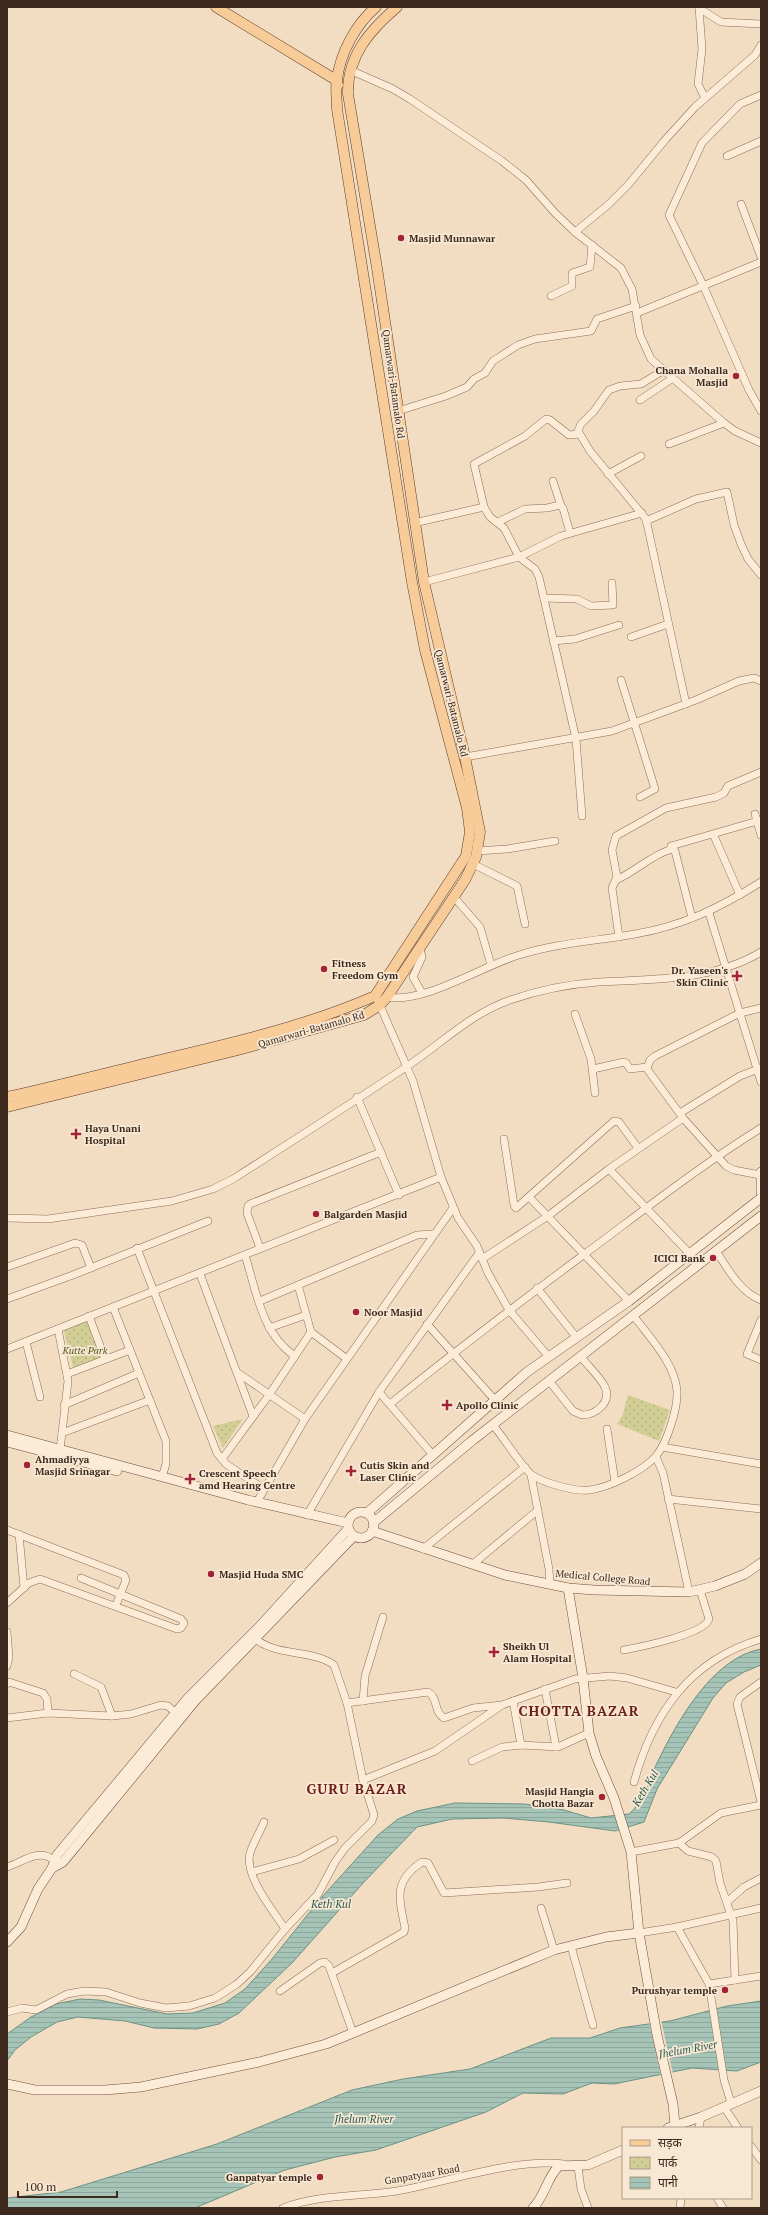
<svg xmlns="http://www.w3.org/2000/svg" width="768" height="2215" font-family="'PT Serif','Noto Sans Devanagari',serif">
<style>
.park{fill:url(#park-dots)}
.water{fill:url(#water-rules);stroke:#6b9383}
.pier{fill:#f2ddc3}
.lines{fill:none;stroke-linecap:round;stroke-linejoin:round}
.street-casing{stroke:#8e6d58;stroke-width:8}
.secondary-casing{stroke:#6f4e3b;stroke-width:10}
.primary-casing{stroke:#5b3b2c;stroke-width:11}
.street{stroke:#fbebd7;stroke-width:7}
.secondary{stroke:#fbebd7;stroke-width:9}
.primary{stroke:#f7cc98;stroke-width:10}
.poi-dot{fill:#a22336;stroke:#f8e8d3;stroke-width:1.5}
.labels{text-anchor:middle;stroke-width:3.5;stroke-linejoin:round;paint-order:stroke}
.poi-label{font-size:10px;font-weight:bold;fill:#3c281d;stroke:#f8e8d3;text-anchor:start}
.street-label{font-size:10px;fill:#3c281d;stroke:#f8e8d3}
.park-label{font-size:10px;font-style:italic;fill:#555a22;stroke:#f8e8d3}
.water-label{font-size:11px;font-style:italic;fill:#2b5d53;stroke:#f8e8d3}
.district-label{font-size:14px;font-weight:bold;letter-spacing:1px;fill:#6d1e19;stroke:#f8e8d3}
</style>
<defs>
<pattern id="park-dots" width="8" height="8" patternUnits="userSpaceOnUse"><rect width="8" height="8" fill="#d1cf96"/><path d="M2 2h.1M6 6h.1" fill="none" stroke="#b4b281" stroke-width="1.8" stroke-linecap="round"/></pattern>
<pattern id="water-rules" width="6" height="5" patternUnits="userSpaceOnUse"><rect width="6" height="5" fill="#a5c4b7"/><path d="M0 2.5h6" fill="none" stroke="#8fa89d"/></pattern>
</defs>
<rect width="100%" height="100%" fill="#f2ddc3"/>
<g class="park">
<polygon points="89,1316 105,1359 74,1371 63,1327"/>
<polygon points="628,1395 670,1410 659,1441 617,1424 623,1414"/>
<polygon points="243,1419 223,1448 213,1426"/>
</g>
<g class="water">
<path d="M 761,1649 L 761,1665 L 744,1672 L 726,1683 L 713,1698 L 657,1789 L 644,1822 L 615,1831 L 549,1822 L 503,1818 L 452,1819 L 417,1827 L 364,1882 L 292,1963 L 239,2013 L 219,2024 L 197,2029 L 154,2028 L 125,2021 L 78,2017 L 57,2022 L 31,2037 L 15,2050 L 7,2061 L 7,2034 L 31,2017 L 56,2004 L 80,1999 L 99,2000 L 167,2014 L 193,2013 L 225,2003 L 245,1989 L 272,1959 L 321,1898 L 378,1835 L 398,1819 L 417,1811 L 455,1803 L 525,1804 L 564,1810 L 591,1818 L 629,1814 C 650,1794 646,1786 657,1763 C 677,1722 712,1658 761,1649 Z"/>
<polygon points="761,2001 761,2062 737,2071 692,2068 614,2084 592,2083 563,2094 523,2093 486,2112 376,2150 335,2157 285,2170 195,2208 7,2208 7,2198 61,2192 217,2144 352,2090 403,2079 470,2069 551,2038 590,2038 620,2028 670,2021 727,2006"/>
</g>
<polygon class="pier" points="661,2020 673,2074 661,2076 649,2022"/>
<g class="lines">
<g class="street-casing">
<g id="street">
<polyline points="699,7 702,49 698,84 705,98"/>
<polyline points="699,8 721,22 761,24"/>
<polyline points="350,70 393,89 410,99 502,161 526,180 555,213 575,232 621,268 632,289 640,335 651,359 724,423 735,431 761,443"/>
<polyline points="761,95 740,104 702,143 669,215 703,285 749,390 761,411"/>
<polyline points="727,156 761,141"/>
<polyline points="741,204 761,257"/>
<polyline points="575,232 608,205 628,185 665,140 695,107 755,55 761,45"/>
<polyline points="551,296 572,286 572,273 590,267 592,245"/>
<polyline points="637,313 761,262"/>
<polyline points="664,370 641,384 620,386 609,390 594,411 581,424 578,431 590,451 646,519 686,704"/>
<polyline points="640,400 673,378"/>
<polyline points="398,411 446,396 467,387 474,379 485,373 493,361 518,345 535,339 591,331 597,319 636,306"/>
<polyline points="669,444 724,423"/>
<polyline points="608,474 641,456"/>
<polyline points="553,481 561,506"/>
<polyline points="484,507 474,464 525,436 546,419 550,420 569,435 579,434"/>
<polyline points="646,521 696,499 727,492 734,525 741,544 748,559 761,575"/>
<polyline points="498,522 525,509 547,508 560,505 563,508 570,533"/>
<polyline points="414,523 484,507 490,517 504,528 519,557 535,569 539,577 576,739 582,816"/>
<polyline points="424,582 519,557 561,536 642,513"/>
<polyline points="544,598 577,599 591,606 613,605 612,583"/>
<polyline points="631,637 668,624"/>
<polyline points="553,641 575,639 619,625"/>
<polyline points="621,680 655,789 640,797"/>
<polyline points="465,757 612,731 696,700 739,681 754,678 761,681"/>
<polyline points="755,814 761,835"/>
<polyline points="714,836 740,895"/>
<polyline points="671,846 761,820"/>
<polyline points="477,851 507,849 555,841"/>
<polyline points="473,864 517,886 525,924"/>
<path d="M 616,880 C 635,872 651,855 672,849 L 675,851 L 692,918"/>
<polyline points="454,897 480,927 491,965"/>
<polyline points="709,913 761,1082"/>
<polyline points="619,937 612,888 617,877 612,850 616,836 666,808 716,797 724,793 728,786 761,772"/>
<polyline points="420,949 422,957 413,977 422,993"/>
<path d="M 387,997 C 424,1004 482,966 519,955 C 557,943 596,941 635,934 C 683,926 721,907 761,882"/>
<polyline points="378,1001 413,1081 441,1177 458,1218 477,1246 488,1273 509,1310 549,1357"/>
<polyline points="575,1014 591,1059 595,1093"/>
<polyline points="593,1069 624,1062 626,1063 630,1069 647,1067"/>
<polyline points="357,1097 399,1195"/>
<polyline points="680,1113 740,1076 761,1068"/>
<polyline points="504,1139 514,1205 516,1208 614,1121 619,1122 638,1148"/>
<polyline points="609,1169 689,1253"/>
<polyline points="760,1175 734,1170 726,1166 683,1118 647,1069 650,1060 655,1056 740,1013 761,1008"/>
<polyline points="529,1197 629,1301"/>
<path d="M 7,1218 L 48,1219 L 172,1201 L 213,1189 L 233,1179 C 291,1142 349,1105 406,1067 C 441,1044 470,1014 510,1000 C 539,990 569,984 599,982 C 653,979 713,981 761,952"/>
<polyline points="137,1248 217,1453 226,1464 264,1489"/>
<polyline points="260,1248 247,1213 248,1206 250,1204 381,1152"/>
<path d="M 716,1251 C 728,1269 740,1292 761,1300"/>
<path d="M 245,1255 C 256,1290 262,1335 295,1356"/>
<polyline points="482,1259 548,1216 609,1169 683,1118"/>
<polyline points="7,1267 75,1243 82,1245 91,1268"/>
<polyline points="200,1274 253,1416"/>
<polyline points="298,1285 311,1332 347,1359"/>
<polyline points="537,1288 577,1338"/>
<polyline points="7,1299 73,1275 208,1221"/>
<polyline points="260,1301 417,1235 433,1234"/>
<polyline points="113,1307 166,1441 166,1464 162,1477"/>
<polyline points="89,1316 105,1359"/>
<polyline points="761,1320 747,1354 761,1360"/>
<polyline points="427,1324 494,1399"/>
<polyline points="269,1328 306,1315"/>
<polyline points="58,1329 68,1381 60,1450"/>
<polyline points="26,1342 40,1397"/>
<polyline points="7,1349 441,1177"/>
<polyline points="238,1373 305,1419"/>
<polyline points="67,1374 130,1350"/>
<path d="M 550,1382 L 573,1411 L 582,1415 C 595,1415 612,1403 605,1387 C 600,1377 589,1367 582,1358"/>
<polyline points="379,1392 433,1455"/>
<path d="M 390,1404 C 454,1352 520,1302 586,1253 C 644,1210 700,1166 761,1128"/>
<polyline points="64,1405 139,1373"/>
<path d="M 493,1425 C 502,1435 523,1469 532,1475 C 544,1483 575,1492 590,1490 C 610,1487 643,1471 656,1456 C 667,1443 678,1408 677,1391 C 675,1363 649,1337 633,1315"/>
<polyline points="607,1429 615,1482"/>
<polyline points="62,1433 150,1400"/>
<polyline points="662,1447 761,1464"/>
<polyline points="656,1457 663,1473 689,1592"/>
<polyline points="222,1459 269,1395 311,1332"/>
<polyline points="531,1475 549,1569 550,1584"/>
<polyline points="668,1499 761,1509"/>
<polyline points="257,1502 305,1419 453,1208"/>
<polyline points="307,1515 379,1392 479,1253"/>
<polyline points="7,1530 124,1575 126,1580 116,1605"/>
<polyline points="19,1534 24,1588"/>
<polyline points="423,1549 525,1467"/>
<polyline points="473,1564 538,1510"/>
<polyline points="7,1603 29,1583 40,1579 177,1629 181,1628 184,1623 181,1619 81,1578"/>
<polyline points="7,1632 9,1657 7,1666"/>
<path d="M 624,1650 C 640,1647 705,1634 709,1619 L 700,1590"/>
<polyline points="74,1674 101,1687 112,1716"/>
<polyline points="761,1682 740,1697 737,1704 761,1802"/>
<polyline points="7,1684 9,1682 43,1693 47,1699 48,1713"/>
<polyline points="545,1689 556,1747"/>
<polyline points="363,1701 365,1676 383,1617"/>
<polyline points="513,1701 521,1745"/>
<path d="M 347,1703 L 428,1692 C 438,1697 434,1713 444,1718 L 473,1708 L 502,1705"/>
<polyline points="7,1718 48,1713 112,1716 131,1714 161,1705 168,1706 179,1716"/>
<polyline points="472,1761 502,1747 521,1745 558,1747 589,1733"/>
<polyline points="363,1780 435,1751 502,1705 575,1679 610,1676 627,1678 676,1692"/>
<path d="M 634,1782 C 653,1713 690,1660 761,1639"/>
<path d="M 264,1822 C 260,1832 253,1843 250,1853 C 244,1876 273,1910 285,1929"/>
<polyline points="679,1843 688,1851 712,1857 716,1861 720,1883 733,1921 735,1980"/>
<polyline points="631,1852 679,1843 721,1813 761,1805"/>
<path d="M 7,1867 C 23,1862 38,1848 54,1860"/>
<polyline points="252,1872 299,1859 334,1840"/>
<polyline points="728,1901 744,1887 761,1878"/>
<polyline points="541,1908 554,1950"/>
<polyline points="677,1927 709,1984 724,2080 731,2103"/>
<polyline points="639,1933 677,1927 761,1908"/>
<polyline points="571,1946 593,2025"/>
<path d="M 332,1973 L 404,1932 L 405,1928 C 399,1898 393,1881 422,1862 L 428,1863 L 444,1893 L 538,1887 L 567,1883"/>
<polyline points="709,1984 761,1976"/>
<polyline points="280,1991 320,1963 325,1962 329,1966 353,2033"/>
<path d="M 7,2012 L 22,2008 L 36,2010 L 67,1994 L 84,1991 L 106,1992 L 140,2003 L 166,2008 L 189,2006 L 215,1998 L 237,1984 L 250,1972 L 285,1929 L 318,1894 L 335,1862 L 345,1848 L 372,1821 L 374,1815 L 363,1780 L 347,1703 L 334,1665 C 310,1648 275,1658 252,1636"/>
<polyline points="724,2107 738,2128"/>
<polyline points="699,2128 701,2117"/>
<polyline points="751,2146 761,2160"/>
<polyline points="578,2167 581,2189 588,2208"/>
<polyline points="717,2198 723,2208"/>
<path d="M 283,2208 C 320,2194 359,2197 397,2191 C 448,2182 514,2158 564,2164"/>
<polyline points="680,2208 681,2198"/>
</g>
</g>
<g class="secondary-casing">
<g id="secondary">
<polyline points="761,1172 761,1192"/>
<polyline points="7,1435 248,1500 348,1523"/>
<polyline points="7,1442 117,1471"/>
<circle cx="361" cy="1525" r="13"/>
<polyline points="367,1513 527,1372 629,1301 761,1198"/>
<polyline points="373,1523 473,1440 761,1216"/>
<polyline points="372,1531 505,1575 568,1588 594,1590 689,1592 715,1586 745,1574 761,1563"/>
<polyline points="568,1588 583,1678 589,1733 596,1756 614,1798 631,1852 639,1933 657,2035 673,2104 675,2125"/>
<polyline points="52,1868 63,1862 195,1701 354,1536"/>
<polyline points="7,1942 21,1927 38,1889 52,1868 57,1855 188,1698 259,1627 348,1529"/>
<polyline points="7,2084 35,2090 105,2090 141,2087 259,2062 326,2044 353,2033 554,1950 606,1937 639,1933"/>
<polyline points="668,2128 701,2117 761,2091"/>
<path d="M 533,2208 C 545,2196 547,2177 559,2166 L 588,2165 L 623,2150"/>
</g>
</g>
<g class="primary-casing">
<g id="primary">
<polyline points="216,7 336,80 338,85"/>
<path d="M 7,1097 C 58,1086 109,1072 160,1060 C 233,1043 306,1026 375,996 L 466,856 L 470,832 L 467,808 L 425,650 L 412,582 L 337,109 C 337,99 335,89 337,80 C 340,53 356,24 376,7"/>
<path d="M 7,1107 L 238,1050 L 364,1015 L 380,1005 L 387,997 L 465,880 L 476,857 L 480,832 L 465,757 L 424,582 L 377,268 L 348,94 C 347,56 370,30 397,7"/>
</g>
</g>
<use href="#street" class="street"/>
<use href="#secondary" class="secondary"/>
<use href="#primary" class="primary"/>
</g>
<g class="poi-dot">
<circle cx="401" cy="238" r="4"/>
<circle cx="736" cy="376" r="4"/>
<circle cx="324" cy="969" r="4"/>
<path d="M735 970h4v4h4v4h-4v4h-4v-4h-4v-4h4z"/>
<path d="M74 1128h4v4h4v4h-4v4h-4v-4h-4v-4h4z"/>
<circle cx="316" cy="1214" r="4"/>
<circle cx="713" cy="1258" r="4"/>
<circle cx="356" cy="1312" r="4"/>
<path d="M445 1399h4v4h4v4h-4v4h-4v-4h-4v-4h4z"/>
<circle cx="27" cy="1465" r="4"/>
<path d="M349 1465h4v4h4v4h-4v4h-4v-4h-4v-4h4z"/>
<path d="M188 1473h4v4h4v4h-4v4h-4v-4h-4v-4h4z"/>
<circle cx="211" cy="1574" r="4"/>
<path d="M492 1646h4v4h4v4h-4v4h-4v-4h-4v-4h4z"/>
<circle cx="602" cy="1797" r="4"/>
<circle cx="725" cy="1990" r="4"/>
<circle cx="320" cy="2177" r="4"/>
</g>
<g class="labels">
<g class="poi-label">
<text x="409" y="242">Masjid Munnawar</text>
<text x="728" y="374" text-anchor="end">Chana Mohalla<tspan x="728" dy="12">Masjid</tspan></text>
<text x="332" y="967">Fitness<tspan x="332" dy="12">Freedom Gym</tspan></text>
<text x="728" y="974" text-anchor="end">Dr. Yaseen's<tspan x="728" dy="12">Skin Clinic</tspan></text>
<text x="85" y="1132">Haya Unani<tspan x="85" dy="12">Hospital</tspan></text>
<text x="324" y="1218">Balgarden Masjid</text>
<text x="705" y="1262" text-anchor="end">ICICI Bank</text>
<text x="364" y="1316">Noor Masjid</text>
<text x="456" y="1409">Apollo Clinic</text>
<text x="35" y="1463">Ahmadiyya<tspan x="35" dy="12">Masjid Srinagar</tspan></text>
<text x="360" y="1469">Cutis Skin and<tspan x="360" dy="12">Laser Clinic</tspan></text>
<text x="199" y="1477">Crescent Speech<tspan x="199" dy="12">amd Hearing Centre</tspan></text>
<text x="219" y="1578">Masjid Huda SMC</text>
<text x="503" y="1650">Sheikh Ul<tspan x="503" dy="12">Alam Hospital</tspan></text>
<text x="594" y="1795" text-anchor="end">Masjid Hangia<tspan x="594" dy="12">Chotta Bazar</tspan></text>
<text x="717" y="1994" text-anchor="end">Purushyar temple</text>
<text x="312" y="2181" text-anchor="end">Ganpatyar temple</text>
</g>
<g class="street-label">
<text transform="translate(394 384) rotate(82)" y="4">Qamarwari-Batamalo Rd</text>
<text transform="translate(452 703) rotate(76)" y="4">Qamarwari-Batamalo Rd</text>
<text transform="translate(311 1029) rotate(-16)" y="4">Qamarwari-Batamalo Rd</text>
<text transform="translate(603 1577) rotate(5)" y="4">Medical College Road</text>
<text transform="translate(422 2174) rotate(-10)" y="4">Ganpatyaar Road</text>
</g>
<g class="park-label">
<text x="85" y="1354">Kutte Park</text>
</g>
<g class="water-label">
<text transform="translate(645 1788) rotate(-59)" y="4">Keth Kul</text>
<text x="331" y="1908">Keth Kul</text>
<text transform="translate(688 2049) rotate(-10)" y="4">Jhelum River</text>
<text x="364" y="2123">Jhelum River</text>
</g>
<g class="district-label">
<text x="579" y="1716">CHOTTA BAZAR</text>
<text x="357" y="1794">GURU BAZAR</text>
</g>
</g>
<rect width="768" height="2215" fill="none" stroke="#3c281d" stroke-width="16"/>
<rect x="622" y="2127" width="130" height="72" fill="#f8e8d3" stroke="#ad9b8a"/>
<rect x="630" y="2140" width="20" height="6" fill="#f7cc98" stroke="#ad9b8a"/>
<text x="658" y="2147" font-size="12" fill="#3c281d">सड़क</text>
<rect x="630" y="2157" width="20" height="12" fill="url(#park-dots)" stroke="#ad9b8a"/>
<text x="658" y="2167" font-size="12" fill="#3c281d">पार्क</text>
<rect x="630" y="2177" width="20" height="12" fill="url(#water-rules)" stroke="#ad9b8a"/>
<text x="658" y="2187" font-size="12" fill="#3c281d">पानी</text>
<path d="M18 2191v6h99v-6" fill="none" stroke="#3c281d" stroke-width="2"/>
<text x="24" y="2191" font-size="12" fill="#3c281d" stroke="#f8e8d3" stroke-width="3" paint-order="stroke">100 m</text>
</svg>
